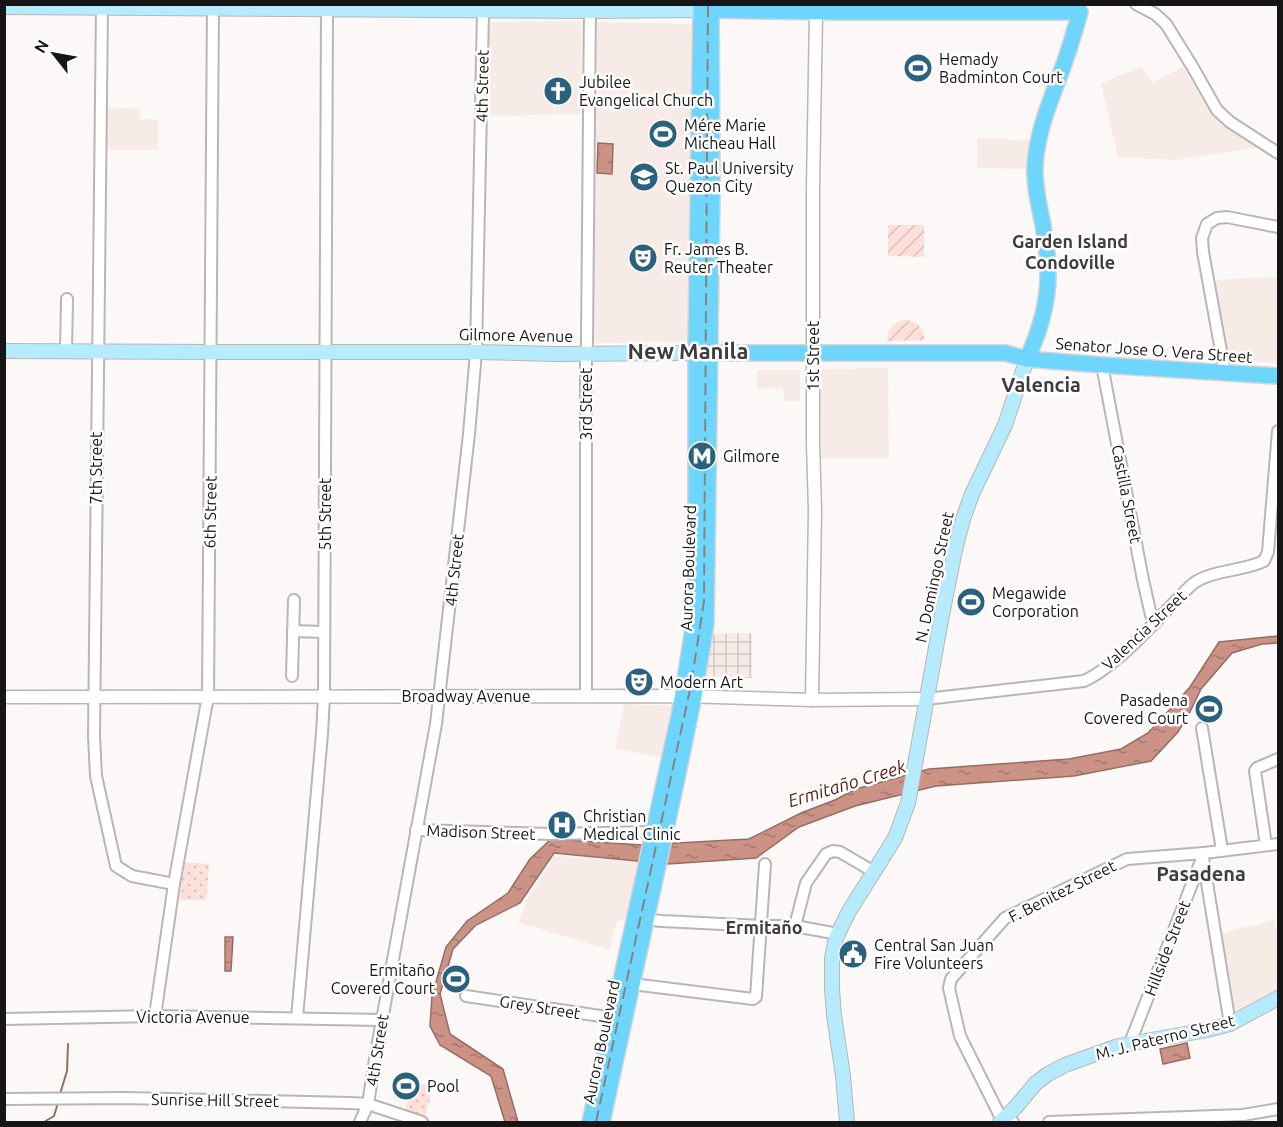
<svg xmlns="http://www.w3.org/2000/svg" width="1283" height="1127" font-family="Ubuntu,sans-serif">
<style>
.built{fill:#f7ebe8}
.industrial{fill:url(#industrial-grid)}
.grass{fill:url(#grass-dots)}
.garden{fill:url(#garden-furrows)}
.water{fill:url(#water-ripples);stroke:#966d64;stroke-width:1.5}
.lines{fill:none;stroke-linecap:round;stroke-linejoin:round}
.stream{stroke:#966d64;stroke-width:2}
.minor-casing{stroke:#b9b6b5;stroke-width:14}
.tertiary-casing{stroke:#b9b6b5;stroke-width:15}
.secondary-casing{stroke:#b9b6b5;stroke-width:16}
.primary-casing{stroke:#d5d5d5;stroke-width:18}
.minor{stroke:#fff;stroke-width:10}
.tertiary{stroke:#fff;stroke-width:12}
.secondary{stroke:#b6ebfe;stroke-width:14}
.primary{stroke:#6ed6fd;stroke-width:15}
.rail{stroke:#858382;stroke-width:2;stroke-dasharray:12 6;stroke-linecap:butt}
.labels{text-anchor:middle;stroke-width:5;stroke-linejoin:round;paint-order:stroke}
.poi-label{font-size:16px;fill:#171616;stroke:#fff;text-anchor:start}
.street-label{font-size:16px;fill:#171616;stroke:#fff}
.neighbourhood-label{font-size:18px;font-weight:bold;fill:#3f3c3c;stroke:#fff}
.water-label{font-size:18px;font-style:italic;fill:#60190d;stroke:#fff}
.quarter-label{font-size:20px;font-weight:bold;fill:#3f3c3c;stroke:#fff}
.district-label{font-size:22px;font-weight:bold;fill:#3f3c3c;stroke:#fff}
</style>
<defs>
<pattern id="industrial-grid" width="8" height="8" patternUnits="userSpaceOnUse" patternTransform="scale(1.5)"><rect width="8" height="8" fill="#f7ebe8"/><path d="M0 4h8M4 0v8" fill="none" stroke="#d3c9c6"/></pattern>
<pattern id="grass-dots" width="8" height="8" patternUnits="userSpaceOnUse" patternTransform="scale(1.5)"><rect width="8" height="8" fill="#fde0da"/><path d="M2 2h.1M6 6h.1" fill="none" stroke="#d8bfba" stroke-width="1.8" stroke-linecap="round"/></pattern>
<pattern id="garden-furrows" width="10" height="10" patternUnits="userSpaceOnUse" patternTransform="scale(1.5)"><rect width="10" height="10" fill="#fde0da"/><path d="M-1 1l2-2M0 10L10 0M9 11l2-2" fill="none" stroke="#d8bfba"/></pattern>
<pattern id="water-ripples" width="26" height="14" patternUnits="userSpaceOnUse" patternTransform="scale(1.5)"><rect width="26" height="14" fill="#cd9286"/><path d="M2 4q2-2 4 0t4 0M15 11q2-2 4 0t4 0" fill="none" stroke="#a5766d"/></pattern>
</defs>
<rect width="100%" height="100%" fill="#fcf8f7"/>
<g class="built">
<polygon points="581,21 582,114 483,116 486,22"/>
<polygon points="597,22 693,24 691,338 684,342 592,343"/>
<polygon points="1142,67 1152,83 1183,67 1215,118 1259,147 1176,160 1118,157 1101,83"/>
<polygon points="107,108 140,109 140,119 158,120 158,150 107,150"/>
<polygon points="977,138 1029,140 1028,169 977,168"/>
<polygon points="1271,277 1278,278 1278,363 1231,361 1227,358 1215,280"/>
<polygon points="888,368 889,458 821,458 820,369"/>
<polygon points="757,370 800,370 800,401 784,401 783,388 757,389"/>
<polygon points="624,704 672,706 662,758 615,748"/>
<polygon points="555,856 639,862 629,916 616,923 609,950 518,922 527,900"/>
<polygon points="1274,920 1278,936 1278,994 1232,1021 1218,934"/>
</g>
<polygon class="industrial" points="752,633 752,678 700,676 707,634"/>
<g class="grass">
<polygon points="182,862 209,864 206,900 180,900"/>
<polygon points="414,1082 433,1087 425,1116 405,1110"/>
</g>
<g class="garden">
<polygon points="888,225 924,225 924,257 888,256"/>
<path d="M 904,320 C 917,320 923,328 925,340 L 887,341 C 888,329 893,323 904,320 Z"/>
</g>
<g class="water">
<polygon points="598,143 613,144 612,174 597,173"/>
<polygon points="1278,636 1278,643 1262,644 1232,653 1201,689 1189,714 1178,732 1151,761 1074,776 936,786 855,806 799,827 756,858 668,864 554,853 520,903 476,925 453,949 440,994 450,1034 503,1069 518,1122 505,1122 491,1076 440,1045 430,1026 432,996 446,947 467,921 508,893 530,859 551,839 642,845 749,839 801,813 835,800 856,789 929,769 1069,759 1121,749 1148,733 1173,706 1190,687 1219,642"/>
<polygon points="225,937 233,937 231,971 225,971"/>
<polygon points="1187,1043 1190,1058 1163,1064 1160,1049"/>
</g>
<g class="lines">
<g class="stream">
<polyline points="60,1094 67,1071 68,1044"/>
<polyline points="44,1122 54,1116 58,1103"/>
</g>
<g class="minor-casing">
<g id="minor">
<polyline points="1136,4 1155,14 1166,24 1192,66 1217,110 1230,122 1278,153"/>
<polyline points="102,7 94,736 96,776 116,866 132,876 174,884"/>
<polyline points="66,351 67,299"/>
<polyline points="1102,365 1143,580 1151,615 1156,622"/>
<polyline points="1225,373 1203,252 1202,238 1207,224 1217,218 1227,217 1278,227"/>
<polyline points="293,631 324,632"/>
<polyline points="292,676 294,600"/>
<polyline points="586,696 586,354 587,342 590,4"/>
<path d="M 926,699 L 1084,681 C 1114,667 1148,630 1171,606 C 1178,599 1186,589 1194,583 C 1212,570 1244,571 1264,561 L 1268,552 L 1278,431"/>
<polyline points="1202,728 1222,850"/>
<polyline points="416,830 551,834 654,832"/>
<polyline points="1266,845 1255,771 1257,768 1278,759"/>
<polyline points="1203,858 1230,1024"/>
<polyline points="641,919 662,921 762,926 795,926 838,934"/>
<polyline points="795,926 806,883 826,854 833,851 840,852 874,872"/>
<polyline points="632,984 753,999 756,997 765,864"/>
<polyline points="466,996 614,1018"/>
<polyline points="155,1016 174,884 208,696 213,4"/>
<polyline points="297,1018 322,734 324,696 327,10"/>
<polyline points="4,1019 155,1016 382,1020"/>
<polyline points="1130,1043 1204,853"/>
<polyline points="4,1099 125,1098 350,1103 368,1104 422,1122"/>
<polyline points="360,1122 368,1104 376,1053 436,724 469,434 476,352 483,11"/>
<polyline points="1013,1122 1004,1120 999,1114 960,1036 949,988 951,979 1005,918 1127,859 1204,853 1278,844"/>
<polyline points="1049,1122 1243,1115 1278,1109"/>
</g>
</g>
<g class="tertiary-casing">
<g id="tertiary">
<polyline points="4,697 683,696 812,700 926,699"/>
<polyline points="812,700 815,510 813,444 813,188 816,12"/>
</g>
</g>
<g class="secondary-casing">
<g id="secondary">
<polyline points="4,7 590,11 700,10"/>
<polyline points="4,351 211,352 476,352 555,354 697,353"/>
<polyline points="847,1122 843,1076 834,1015 832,989 832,958 836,938 848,913 895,838 908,803 941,620 955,550 963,519 972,494 1005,425 1027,359"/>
<polyline points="1000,1122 1014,1109 1036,1083 1048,1074 1065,1065 1118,1046 1207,1030 1230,1024 1278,998"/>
</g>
</g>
<g class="primary-casing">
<g id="primary">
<path d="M 703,10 L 837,12 L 1080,12 C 1075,30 1070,47 1064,64 C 1052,97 1037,130 1035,166 C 1034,185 1039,205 1043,225 C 1045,241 1049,258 1048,275 C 1048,303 1039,333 1027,359"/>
<polyline points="700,353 1005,353 1027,359 1102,365 1278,376"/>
<polyline points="590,1122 680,711 692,635 696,584 696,343 701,4"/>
<polyline points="602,1122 676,783 694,696 706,624 712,191 711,4"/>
</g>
</g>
<use href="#minor" class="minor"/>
<use href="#tertiary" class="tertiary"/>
<use href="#secondary" class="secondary"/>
<use href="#primary" class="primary"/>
<polyline class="rail" points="596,1122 691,685 704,601 708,4"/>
</g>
<defs>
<g id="stadium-disc" transform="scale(1.5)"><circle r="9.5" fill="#2a617c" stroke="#fff"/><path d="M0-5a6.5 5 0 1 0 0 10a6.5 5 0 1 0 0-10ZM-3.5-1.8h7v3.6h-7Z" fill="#fff"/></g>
<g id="church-disc" transform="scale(1.5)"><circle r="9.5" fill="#2a617c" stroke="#fff"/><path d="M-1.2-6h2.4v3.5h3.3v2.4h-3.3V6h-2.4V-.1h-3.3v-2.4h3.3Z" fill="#fff"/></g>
<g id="university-disc" transform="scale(1.5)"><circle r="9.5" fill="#2a617c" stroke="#fff"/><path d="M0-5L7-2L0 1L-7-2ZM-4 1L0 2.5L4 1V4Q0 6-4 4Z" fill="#fff"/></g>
<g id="theatre-disc" transform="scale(1.5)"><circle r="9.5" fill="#2a617c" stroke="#fff"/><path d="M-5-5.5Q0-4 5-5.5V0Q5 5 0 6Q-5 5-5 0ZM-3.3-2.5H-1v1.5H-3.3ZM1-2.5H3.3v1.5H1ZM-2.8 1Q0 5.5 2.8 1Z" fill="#fff"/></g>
<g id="metro-disc" transform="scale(1.5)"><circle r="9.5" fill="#2a617c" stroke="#fff"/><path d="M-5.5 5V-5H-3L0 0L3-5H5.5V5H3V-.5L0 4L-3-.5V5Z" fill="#fff"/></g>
<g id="hospital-disc" transform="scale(1.5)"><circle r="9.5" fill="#2a617c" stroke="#fff"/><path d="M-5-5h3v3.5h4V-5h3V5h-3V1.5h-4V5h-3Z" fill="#fff"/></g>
<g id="civic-disc" transform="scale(1.5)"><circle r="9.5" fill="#2a617c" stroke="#fff"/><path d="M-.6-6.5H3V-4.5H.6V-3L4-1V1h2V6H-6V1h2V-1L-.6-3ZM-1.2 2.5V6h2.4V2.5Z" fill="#fff"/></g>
</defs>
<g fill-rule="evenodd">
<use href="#stadium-disc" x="918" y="68"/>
<use href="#church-disc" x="558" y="91"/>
<use href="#stadium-disc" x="663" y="134"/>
<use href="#university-disc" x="644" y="177"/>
<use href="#theatre-disc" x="643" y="258"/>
<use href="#metro-disc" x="702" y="456"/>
<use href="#stadium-disc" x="971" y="602"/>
<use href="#theatre-disc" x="639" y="682"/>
<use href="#stadium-disc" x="1209" y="709"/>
<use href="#hospital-disc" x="562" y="825"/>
<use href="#civic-disc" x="853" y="954"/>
<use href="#stadium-disc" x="456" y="979"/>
<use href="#stadium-disc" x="406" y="1086"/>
</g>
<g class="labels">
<g class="poi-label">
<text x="939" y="65">Hemady<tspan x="939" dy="18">Badminton Court</tspan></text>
<text x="579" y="88">Jubilee<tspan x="579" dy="18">Evangelical Church</tspan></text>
<text x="684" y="131">Mére Marie<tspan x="684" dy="18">Micheau Hall</tspan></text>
<text x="665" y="174">St. Paul University<tspan x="665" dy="18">Quezon City</tspan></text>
<text x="664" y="255">Fr. James B.<tspan x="664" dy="18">Reuter Theater</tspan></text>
<text x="723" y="462">Gilmore</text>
<text x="992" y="599">Megawide<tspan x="992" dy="18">Corporation</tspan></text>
<text x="660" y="688">Modern Art</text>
<text x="1188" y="706" text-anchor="end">Pasadena<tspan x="1188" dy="18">Covered Court</tspan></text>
<text x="583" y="822">Christian<tspan x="583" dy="18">Medical Clinic</tspan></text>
<text x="874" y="951">Central San Juan<tspan x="874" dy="18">Fire Volunteers</tspan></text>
<text x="435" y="976" text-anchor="end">Ermitaño<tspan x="435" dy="18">Covered Court</tspan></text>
<text x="427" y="1092">Pool</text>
</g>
<g class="street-label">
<text transform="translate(482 86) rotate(-89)" y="6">4th Street</text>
<text transform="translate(516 335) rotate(1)" y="6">Gilmore Avenue</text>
<text transform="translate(1154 350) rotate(4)" y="6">Senator Jose O. Vera Street</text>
<text transform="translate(813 356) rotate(-90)" y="6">1st Street</text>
<text transform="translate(586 404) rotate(-90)" y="6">3rd Street</text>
<text transform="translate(96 468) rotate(-90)" y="6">7th Street</text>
<text transform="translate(1127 494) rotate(79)" y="6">Castilla Street</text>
<text transform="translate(210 512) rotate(-89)" y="6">6th Street</text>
<text transform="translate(325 514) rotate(-90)" y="6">5th Street</text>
<text transform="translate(688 568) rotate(-88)" y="6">Aurora Boulevard</text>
<text transform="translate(454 570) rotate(-84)" y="6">4th Street</text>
<text transform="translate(934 577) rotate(-78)" y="6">N. Domingo Street</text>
<text transform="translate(1144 630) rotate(-43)" y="6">Valencia Street</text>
<text x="466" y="702">Broadway Avenue</text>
<text transform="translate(481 832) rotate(2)" y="6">Madison Street</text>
<text transform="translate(1062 891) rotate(-27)" y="6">F. Benitez Street</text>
<text transform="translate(1167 948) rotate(-69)" y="6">Hillside Street</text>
<text transform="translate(540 1007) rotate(9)" y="6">Grey Street</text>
<text x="193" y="1023">Victoria Avenue</text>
<text transform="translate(1165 1037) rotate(-14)" y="6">M. J. Paterno Street</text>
<text transform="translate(601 1042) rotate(-78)" y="6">Aurora Boulevard</text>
<text transform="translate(377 1050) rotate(-81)" y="6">4th Street</text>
<text transform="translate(215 1100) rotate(1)" y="6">Sunrise Hill Street</text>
</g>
<g class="neighbourhood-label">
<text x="1070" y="248">Garden Island<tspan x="1070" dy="21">Condoville</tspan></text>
<text x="764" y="934">Ermitaño</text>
</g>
<g class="water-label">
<text transform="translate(847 784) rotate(-17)" y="6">Ermitaño Creek</text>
</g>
<g class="quarter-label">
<text x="1041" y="392">Valencia</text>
<text x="1201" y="881">Pasadena</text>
</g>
<g class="district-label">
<text x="688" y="359">New Manila</text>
</g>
</g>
<rect width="1283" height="1127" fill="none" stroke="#171616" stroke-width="12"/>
<g transform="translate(54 54) rotate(301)" stroke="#ffffff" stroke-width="4.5" paint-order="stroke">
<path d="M0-4.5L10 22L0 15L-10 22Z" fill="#171616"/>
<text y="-9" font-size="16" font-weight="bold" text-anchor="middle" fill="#171616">N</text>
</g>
</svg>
